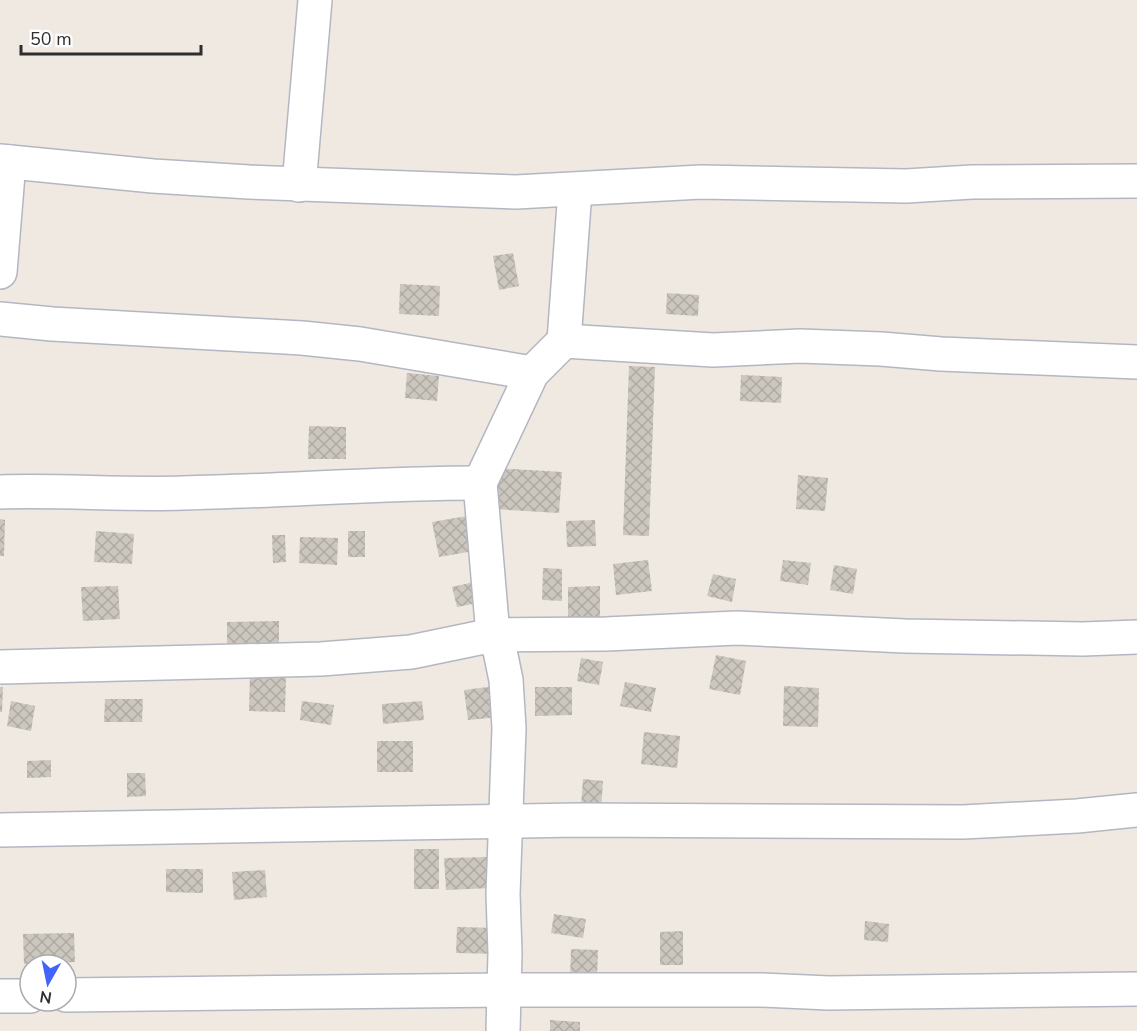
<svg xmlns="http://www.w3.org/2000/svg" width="1137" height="1031" font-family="'Nunito Sans',sans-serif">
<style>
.building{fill:url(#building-cross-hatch)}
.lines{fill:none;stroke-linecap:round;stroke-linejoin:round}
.minor-casing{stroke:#b4b7c1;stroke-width:36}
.minor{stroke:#fff;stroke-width:33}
</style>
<defs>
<pattern id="building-cross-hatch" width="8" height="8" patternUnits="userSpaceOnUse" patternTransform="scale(1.5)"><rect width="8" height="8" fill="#cbc7bf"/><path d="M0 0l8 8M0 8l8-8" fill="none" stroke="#afaba4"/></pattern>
</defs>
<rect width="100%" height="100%" fill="#efe9e1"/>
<g class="building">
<polygon points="513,253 519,286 499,290 493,256"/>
<polygon points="400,284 440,286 439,316 399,314"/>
<polygon points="667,293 699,295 698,316 666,314"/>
<polygon points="629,366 655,367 649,536 623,535"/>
<polygon points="407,373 439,376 437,401 405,398"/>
<polygon points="741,375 782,377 781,403 740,401"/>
<polygon points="309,426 346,427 346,459 308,459"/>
<polygon points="494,468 562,472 559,513 492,509"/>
<polygon points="798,475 828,478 825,511 796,509"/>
<polygon points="467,516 474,551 439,557 432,522"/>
<polygon points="0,519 5,520 4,556 0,556"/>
<polygon points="595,520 596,546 567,547 566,521"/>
<polygon points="96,531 134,534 132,564 94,562"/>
<rect x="348" y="531" width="17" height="26"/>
<polygon points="272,535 285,535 286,562 273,563"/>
<polygon points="300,537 338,538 337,565 299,563"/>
<polygon points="648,560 652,591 616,595 613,564"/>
<polygon points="783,560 811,563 808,585 780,581"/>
<polygon points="834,565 857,569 853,594 830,590"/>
<polygon points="543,568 562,569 562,601 542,600"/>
<polygon points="713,574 736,579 732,602 707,596"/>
<polygon points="483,580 488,601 457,607 452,587"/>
<polygon points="118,586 120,619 83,621 81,587"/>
<polygon points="600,586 600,625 568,625 568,587"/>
<polygon points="279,621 279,647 227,648 227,622"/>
<polygon points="716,655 746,661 740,695 709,689"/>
<polygon points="581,658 603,662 599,685 577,681"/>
<polygon points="250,673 286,674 285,712 249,711"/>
<polygon points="625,682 656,688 651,712 620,706"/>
<polygon points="496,686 500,717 468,720 464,690"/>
<polygon points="784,686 819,688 818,727 783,726"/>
<polygon points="0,687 3,687 2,712 0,712"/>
<polygon points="535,687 572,687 572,715 535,716"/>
<polygon points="105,699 143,699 142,722 104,722"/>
<polygon points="11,701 35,706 31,731 7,726"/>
<polygon points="302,701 334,705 331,725 300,720"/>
<polygon points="422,701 424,720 383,724 382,704"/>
<polygon points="644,732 680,736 677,768 641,764"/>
<rect x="377" y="741" width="36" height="31"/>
<polygon points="51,760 51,777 27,778 27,761"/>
<polygon points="127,773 145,773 146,796 127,797"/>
<polygon points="583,779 603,781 601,808 581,806"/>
<rect x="414" y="849" width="25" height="40"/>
<polygon points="490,857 492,888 446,890 444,858"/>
<polygon points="166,869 203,869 203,893 166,892"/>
<polygon points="265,870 267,897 234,900 232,872"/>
<polygon points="554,914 586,919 583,938 551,933"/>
<polygon points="865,921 889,924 888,942 864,940"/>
<polygon points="457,927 499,928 498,954 456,953"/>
<polygon points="683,931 683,965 660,965 660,932"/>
<polygon points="74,933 75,962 24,964 23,934"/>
<polygon points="571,949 598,950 597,977 570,976"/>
<polygon points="550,1020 580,1022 580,1031 550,1031"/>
</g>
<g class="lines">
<g class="minor-casing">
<g id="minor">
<polyline points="0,161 153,176 249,182 516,192 701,182 906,186 972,182 1137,181"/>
<polyline points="299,185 315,0"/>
<polyline points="0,272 9,162"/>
<polyline points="0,319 52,324 302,338 360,344 532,373"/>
<polyline points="564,341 575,190"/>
<path d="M 0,492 C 61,490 122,495 183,493 C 282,491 381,483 480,483"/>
<polyline points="0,667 321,659 411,652 493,635 606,634 737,628 905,636 1083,639 1137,637"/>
<polyline points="0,830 577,820 963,822 1077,816 1137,810"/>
<polyline points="66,995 504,990 761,990 829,993 1137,989"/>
<polyline points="0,996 30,996"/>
<polyline points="503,1031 505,953 503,894 509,728 506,680 500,651 493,635 480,483 532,373 564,341 713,350 800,346 881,349 941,354 1137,362"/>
</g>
</g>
<use href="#minor" class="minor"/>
</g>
<g transform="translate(48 983) rotate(189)"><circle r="28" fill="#ffffff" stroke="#ababab" stroke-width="1.5"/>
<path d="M0-4.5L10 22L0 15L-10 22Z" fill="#4264fb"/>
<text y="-9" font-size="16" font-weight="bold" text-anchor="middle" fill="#2e2e2e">N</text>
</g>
<path d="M21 45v9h180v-9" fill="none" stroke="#2e2e2e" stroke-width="3"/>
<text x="30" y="45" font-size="18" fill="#2e2e2e" stroke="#ffffff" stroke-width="4.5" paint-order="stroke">50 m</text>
</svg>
